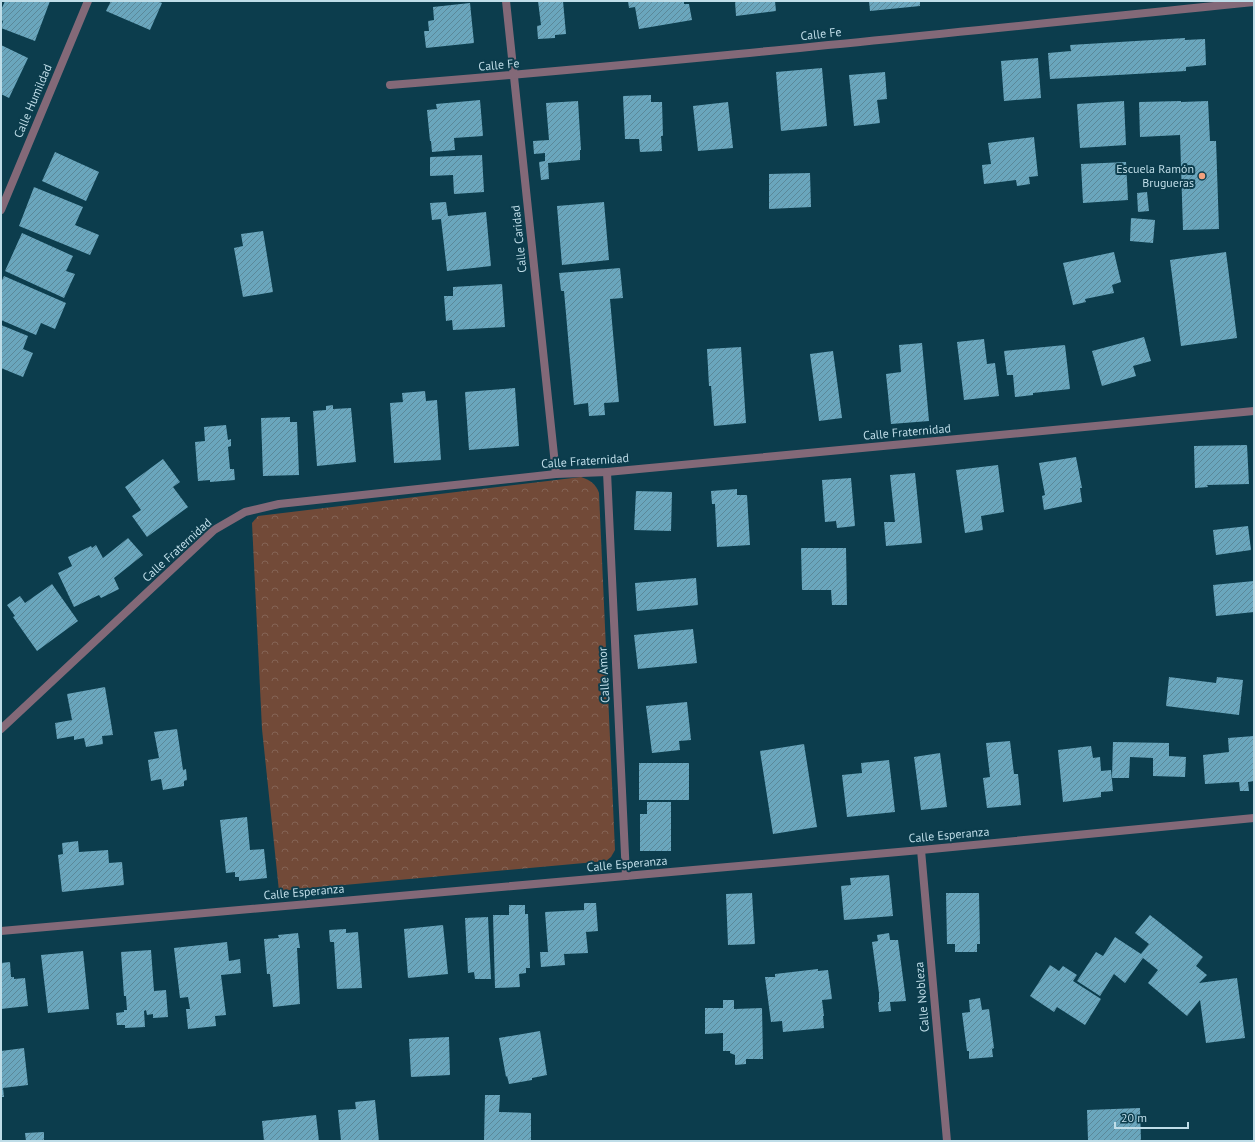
<svg xmlns="http://www.w3.org/2000/svg" width="1255" height="1142" font-family="'PT Sans',sans-serif">
<style>
.park{fill:url(#park-crowns)}
.building{fill:url(#building-hatch)}
.lines{fill:none;stroke-linecap:round;stroke-linejoin:round}
.street{stroke:#836978;stroke-width:8}
.poi-dot{fill:#f2a17e;stroke:#0c3d4d;stroke-width:1.5}
.labels{text-anchor:middle;stroke-width:4;stroke-linejoin:round;paint-order:stroke}
.street-label{font-size:12px;fill:#bfdde8;stroke:#0c3d4d}
.poi-label{font-size:12px;fill:#bfdde8;stroke:#0c3d4d;text-anchor:end}
</style>
<defs>
<pattern id="park-crowns" width="20" height="18" patternUnits="userSpaceOnUse"><rect width="20" height="18" fill="#724a38"/><path d="M2 6a3 3 0 1 1 6 0M12 15a3 3 0 1 1 6 0" fill="none" stroke="#846455"/></pattern>
<pattern id="building-hatch" width="6" height="6" patternUnits="userSpaceOnUse"><rect width="6" height="6" fill="#6aa6bd"/><path d="M-1 1l2-2M0 6l6-6M5 7l2-2" fill="none" stroke="#5b8899"/></pattern>
</defs>
<rect width="100%" height="100%" fill="#0c3d4d"/>
<path class="park" d="M 581,477 C 590,480 596,484 599,493 L 615,850 L 611,857 L 606,861 L 279,891 L 262,729 L 252,523 L 258,516 Z"/>
<g class="building">
<polygon points="5,1 50,1 35,41 1,28 3,21 1,20 1,10"/>
<polygon points="111,1 157,1 162,3 150,30 106,11"/>
<polygon points="538,1 563,1 566,34 555,35 555,38 538,39 537,26 541,25"/>
<polygon points="628,1 684,1 684,4 689,4 692,20 639,29 635,7 629,8"/>
<polygon points="735,1 775,1 776,11 736,16"/>
<polygon points="869,1 920,1 920,6 870,11"/>
<polygon points="470,3 474,43 426,48 424,31 429,31 428,21 434,20 433,7"/>
<polygon points="1185,38 1185,40 1205,39 1206,65 1186,67 1186,71 1050,79 1048,53 1071,51 1070,45"/>
<polygon points="1,45 28,58 9,98 1,94"/>
<polygon points="1038,58 1041,98 1004,101 1001,61"/>
<polygon points="822,68 827,126 781,131 776,72"/>
<polygon points="885,72 887,99 877,100 880,123 854,126 849,75"/>
<polygon points="651,95 651,102 662,102 663,136 661,136 662,151 640,152 639,139 625,139 623,96"/>
<polygon points="480,100 483,136 454,138 455,150 432,152 431,141 430,141 427,110 437,109 436,104"/>
<polygon points="578,101 581,150 580,150 580,160 548,163 549,179 541,180 539,162 545,161 545,153 534,154 533,141 549,140 546,103"/>
<polygon points="1124,101 1126,145 1080,148 1077,104"/>
<polygon points="1181,101 1181,102 1208,101 1210,141 1216,141 1219,229 1183,230 1180,135 1140,137 1139,102"/>
<polygon points="728,102 733,148 698,151 693,106"/>
<polygon points="1034,137 1038,176 1029,177 1030,184 1017,186 1016,180 984,184 982,165 991,164 988,143"/>
<polygon points="55,152 99,172 86,201 42,181"/>
<polygon points="482,155 484,192 454,194 453,175 430,176 430,157"/>
<polygon points="1126,162 1128,200 1083,203 1081,164"/>
<polygon points="810,173 811,207 769,209 769,174"/>
<polygon points="34,187 83,207 75,225 99,235 90,255 19,226"/>
<polygon points="1147,192 1149,211 1138,212 1137,193"/>
<polygon points="446,202 448,216 486,212 491,266 447,271 441,219 432,220 430,203"/>
<polygon points="604,202 609,260 562,265 557,206"/>
<polygon points="1131,218 1155,220 1153,243 1130,241"/>
<polygon points="263,231 273,292 243,297 234,248 243,246 241,234"/>
<polygon points="22,233 73,256 66,271 75,274 64,298 5,271"/>
<polygon points="1114,252 1121,282 1112,285 1114,293 1085,299 1086,302 1073,305 1063,263"/>
<polygon points="1226,252 1237,338 1181,346 1170,260"/>
<polygon points="620,268 623,298 610,299 619,402 604,403 605,415 589,416 588,403 574,405 564,291 561,291 559,273"/>
<polygon points="4,276 66,303 55,329 41,323 36,335 1,320 1,282"/>
<polygon points="502,284 505,327 453,330 452,320 446,321 444,296 453,296 453,287"/>
<polygon points="1,325 28,336 23,349 33,353 23,377 1,368"/>
<polygon points="1144,337 1151,361 1133,366 1136,376 1102,386 1092,351"/>
<polygon points="984,339 987,364 995,363 999,396 964,400 957,342"/>
<polygon points="922,343 929,421 891,424 886,374 901,372 899,345"/>
<polygon points="1065,345 1070,389 1033,393 1033,395 1015,397 1013,375 1007,375 1004,351"/>
<polygon points="741,347 746,423 714,426 711,386 709,386 707,349"/>
<polygon points="833,351 842,418 819,421 810,354"/>
<polygon points="515,388 519,446 469,450 465,392"/>
<polygon points="425,391 426,401 437,400 441,460 394,463 390,403 403,402 402,393"/>
<polygon points="333,405 333,409 351,408 356,462 317,466 313,411 326,410 326,406"/>
<polygon points="290,417 290,422 297,422 299,475 263,476 261,418"/>
<polygon points="226,425 228,440 231,439 231,446 228,447 230,469 234,469 235,480 210,482 210,480 198,481 195,442 205,441 204,427"/>
<polygon points="1247,445 1249,484 1207,485 1208,487 1195,488 1194,446"/>
<polygon points="1076,457 1082,488 1080,488 1082,502 1044,510 1042,496 1045,495 1039,463"/>
<polygon points="163,459 180,482 173,487 188,507 147,537 132,516 141,510 125,487"/>
<polygon points="998,465 1004,512 981,516 983,530 965,533 956,470"/>
<polygon points="915,473 922,543 886,546 884,522 895,522 890,475"/>
<polygon points="851,478 855,526 837,528 836,521 825,522 822,480"/>
<polygon points="737,489 737,495 747,495 750,545 717,547 715,504 712,504 711,491"/>
<polygon points="636,491 672,492 671,531 634,530"/>
<polygon points="1248,526 1251,550 1216,555 1213,530"/>
<polygon points="128,538 143,555 114,578 119,589 101,598 99,595 74,607 58,573 72,566 68,557 91,546 92,548 96,545 103,558"/>
<polygon points="801,548 846,548 847,605 832,605 831,590 802,590"/>
<polygon points="696,578 698,605 637,611 635,583"/>
<polygon points="1254,581 1254,612 1216,616 1213,585"/>
<polygon points="52,584 78,621 37,651 13,617 15,616 7,605 20,596 25,603"/>
<polygon points="693,629 697,663 638,669 634,635"/>
<polygon points="1169,677 1216,683 1217,677 1243,680 1239,715 1166,706"/>
<polygon points="105,687 113,735 102,736 103,744 86,747 84,738 74,740 74,736 57,739 55,723 72,720 67,694"/>
<polygon points="687,702 691,740 679,741 680,750 652,753 646,706"/>
<polygon points="177,729 183,770 186,769 187,780 184,781 184,786 163,790 161,779 151,781 148,760 159,758 154,732"/>
<polygon points="1254,736 1254,781 1248,782 1249,791 1240,791 1239,782 1205,784 1203,755 1229,752 1228,738"/>
<polygon points="1010,741 1014,774 1018,774 1021,805 987,808 983,778 990,777 986,743"/>
<polygon points="1113,742 1169,743 1169,756 1186,757 1185,777 1153,776 1153,758 1130,757 1129,778 1112,778"/>
<polygon points="804,744 817,827 773,834 760,751"/>
<polygon points="1091,746 1093,758 1100,757 1101,771 1111,770 1113,791 1101,792 1101,797 1063,802 1058,750"/>
<polygon points="940,753 947,807 921,810 914,757"/>
<polygon points="889,760 895,812 847,817 842,775 862,773 861,763"/>
<rect x="639" y="763" width="50" height="37"/>
<polygon points="647,802 671,802 671,851 640,851 640,814 647,814"/>
<polygon points="247,817 250,850 264,849 267,878 239,881 239,877 235,877 235,872 226,873 220,820"/>
<polygon points="78,841 79,852 108,850 109,863 122,862 124,885 62,892 58,855 63,854 62,843"/>
<polygon points="889,875 893,916 844,920 841,886 851,885 850,878"/>
<polygon points="752,893 755,944 728,945 726,894"/>
<polygon points="946,893 979,893 980,944 977,944 977,952 955,952 955,944 947,944"/>
<polygon points="584,903 596,903 598,931 586,932 588,953 564,954 565,965 541,967 540,952 548,952 545,912 584,910"/>
<polygon points="509,905 525,905 525,914 528,914 530,968 526,968 526,973 519,974 520,987 495,988 493,915 509,915"/>
<polygon points="1150,915 1203,957 1196,966 1207,975 1199,983 1237,978 1245,1038 1206,1043 1200,1000 1187,1016 1148,983 1158,970 1143,958 1125,983 1114,974 1100,996 1077,981 1096,952 1103,956 1115,937 1141,954 1149,944 1135,933"/>
<polygon points="488,917 491,979 475,979 474,972 468,973 465,918"/>
<polygon points="443,925 448,974 408,978 404,929"/>
<polygon points="346,929 346,933 358,932 362,988 337,989 334,942 330,942 329,930"/>
<polygon points="298,933 300,948 297,948 300,1004 273,1007 270,974 267,974 264,939 279,938 278,935"/>
<polygon points="889,933 890,940 898,940 906,1001 890,1002 891,1011 879,1012 878,1002 879,1002 879,993 872,942 878,941 877,935"/>
<polygon points="227,942 229,961 240,959 241,973 221,975 226,1015 215,1016 216,1026 188,1029 186,1009 190,1009 188,997 180,998 174,948"/>
<polygon points="151,950 154,991 166,990 168,1017 153,1018 153,1014 147,1015 146,1010 144,1011 145,1027 125,1028 125,1025 117,1025 116,1013 124,1012 124,1010 127,1010 126,996 124,996 121,952"/>
<polygon points="83,951 89,1009 48,1013 41,955"/>
<polygon points="10,962 11,977 14,977 14,979 25,978 28,1006 1,1009 1,963"/>
<polygon points="1050,965 1059,971 1063,966 1077,975 1073,981 1101,999 1085,1025 1057,1007 1054,1012 1030,996"/>
<polygon points="818,969 818,971 828,970 832,999 822,1000 824,1016 823,1016 824,1028 783,1032 782,1021 771,1022 765,977 775,977 775,974"/>
<polygon points="980,998 982,1010 989,1009 994,1048 992,1049 993,1057 969,1059 969,1051 967,1051 962,1013 970,1012 969,1000"/>
<polygon points="723,1000 734,1000 734,1009 762,1008 763,1059 746,1059 746,1064 735,1065 735,1055 730,1053 730,1051 723,1051 723,1033 705,1034 705,1008 723,1008"/>
<polygon points="540,1031 547,1075 532,1078 532,1080 509,1084 507,1076 506,1077 499,1038"/>
<polygon points="449,1037 450,1075 411,1077 409,1039"/>
<polygon points="24,1048 28,1085 3,1088 4,1097 1,1097 1,1051"/>
<polygon points="485,1095 500,1095 499,1112 531,1113 531,1141 484,1141"/>
<polygon points="375,1100 379,1141 341,1141 338,1110 356,1109 355,1102"/>
<polygon points="1140,1108 1141,1141 1125,1141 1125,1140 1116,1141 1088,1140 1087,1110"/>
<polygon points="316,1115 319,1141 264,1141 262,1121"/>
<polygon points="44,1132 44,1141 26,1141 25,1133"/>
</g>
<g class="lines">
<g class="street">
<polyline points="506,1 556,474"/>
<path d="M 390,85 C 678,62 966,31 1254,2"/>
<polyline points="1,210 88,1"/>
<polyline points="607,472 626,876"/>
<polyline points="1,729 214,530 245,512 279,504 556,474 607,472 1254,411"/>
<polyline points="921,850 947,1141"/>
<polyline points="1,931 921,850 1254,818"/>
</g>
</g>
<circle class="poi-dot" cx="1202" cy="176" r="4"/>
<g class="labels">
<g class="street-label">
<text transform="translate(821 34) rotate(-6)" y="4">Calle Fe</text>
<text transform="translate(499 65) rotate(-5)" y="4">Calle Fe</text>
<text transform="translate(33 101) rotate(-67)" y="4">Calle Humildad</text>
<text transform="translate(519 239) rotate(-96)" y="4">Calle Caridad</text>
<text transform="translate(907 432) rotate(-5)" y="4">Calle Fraternidad</text>
<text transform="translate(585 461) rotate(-4)" y="4">Calle Fraternidad</text>
<text transform="translate(177 550) rotate(-42)" y="4">Calle Fraternidad</text>
<text transform="translate(604 675) rotate(-93)" y="4">Calle Amor</text>
<text transform="translate(949 835) rotate(-5)" y="4">Calle Esperanza</text>
<text transform="translate(627 864) rotate(-5)" y="4">Calle Esperanza</text>
<text transform="translate(304 892) rotate(-5)" y="4">Calle Esperanza</text>
<text transform="translate(922 997) rotate(-95)" y="4">Calle Nobleza</text>
</g>
<g class="poi-label">
<text x="1194" y="173">Escuela Ramón<tspan x="1194" dy="14">Brugueras</tspan></text>
</g>
</g>
<rect width="1255" height="1142" fill="none" stroke="#bfdde8" stroke-width="4"/>
<path d="M1115 1122v6h73v-6" fill="none" stroke="#bfdde8" stroke-width="2"/>
<text x="1121" y="1122" font-size="12" fill="#bfdde8" stroke="#0c3d4d" stroke-width="3" paint-order="stroke">20 m</text>
</svg>
